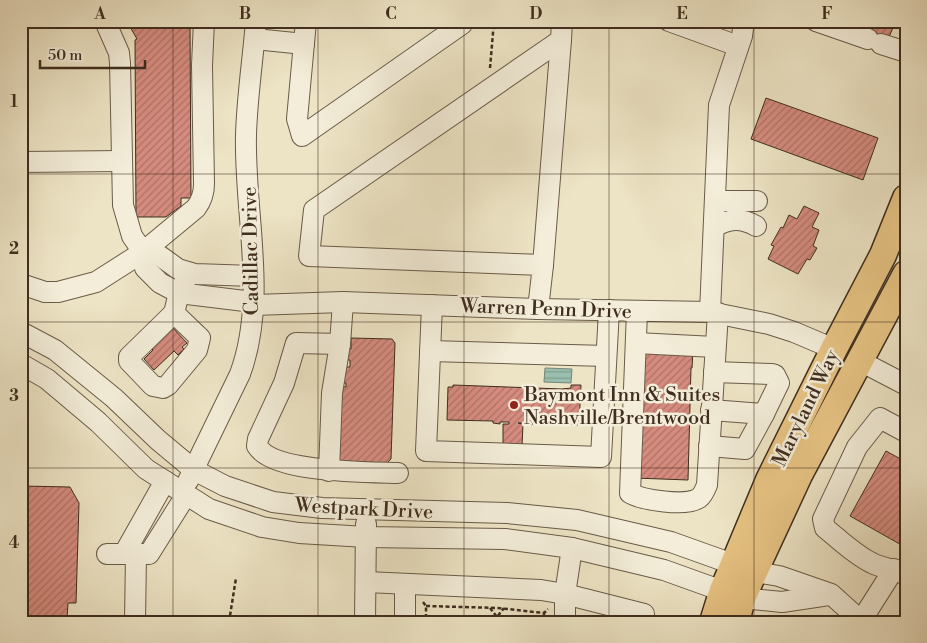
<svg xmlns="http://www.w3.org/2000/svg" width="927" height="643" font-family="'Libre Bodoni',serif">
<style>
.water{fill:url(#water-rules);stroke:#768575}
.building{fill:url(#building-hatch);stroke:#3f2d1f}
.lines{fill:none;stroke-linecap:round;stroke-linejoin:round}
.minor-casing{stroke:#6a5b48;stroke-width:22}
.major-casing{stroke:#3f2d1f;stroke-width:29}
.path{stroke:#3f2d1f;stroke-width:2.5;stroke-dasharray:4 2.5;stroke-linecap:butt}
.minor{stroke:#f3edd9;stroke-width:20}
.major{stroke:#e6c282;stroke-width:26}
.grid{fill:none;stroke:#3f2d1f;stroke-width:1;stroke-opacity:0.55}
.poi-dot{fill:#8f2418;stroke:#f3edd9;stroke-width:2}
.labels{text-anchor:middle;stroke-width:5;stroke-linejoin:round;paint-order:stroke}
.street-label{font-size:20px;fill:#3f2d1f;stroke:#f3edd9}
.poi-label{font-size:20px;fill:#3f2d1f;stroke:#f3edd9;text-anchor:start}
.neatline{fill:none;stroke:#3f2d1f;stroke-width:2}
.grid-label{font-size:16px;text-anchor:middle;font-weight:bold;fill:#3f2d1f}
</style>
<defs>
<pattern id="water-rules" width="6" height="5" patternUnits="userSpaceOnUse" patternTransform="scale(1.25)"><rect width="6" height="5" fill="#9abfae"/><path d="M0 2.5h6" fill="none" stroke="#7f9c8d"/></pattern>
<pattern id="building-hatch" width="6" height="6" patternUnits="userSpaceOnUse" patternTransform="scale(1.25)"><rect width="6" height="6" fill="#d58b7e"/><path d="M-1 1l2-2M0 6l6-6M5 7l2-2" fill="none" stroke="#ae7267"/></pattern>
</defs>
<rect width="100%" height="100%" fill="#ede4c5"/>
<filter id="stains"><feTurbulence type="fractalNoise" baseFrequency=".004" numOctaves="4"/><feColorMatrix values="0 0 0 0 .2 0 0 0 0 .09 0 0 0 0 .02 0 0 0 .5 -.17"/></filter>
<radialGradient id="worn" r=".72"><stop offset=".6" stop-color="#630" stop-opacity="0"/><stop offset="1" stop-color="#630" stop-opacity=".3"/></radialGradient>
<polygon class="water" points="545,368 572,369 571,383 544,382"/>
<g class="building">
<polygon points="121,21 190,21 191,198 181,198 181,206 166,217 136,217 135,40 137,39 129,25 125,28"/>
<polygon points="839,21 896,21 888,39 880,48"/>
<polygon points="766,98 878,138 863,180 751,139"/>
<polygon points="804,206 819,213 812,227 819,230 813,246 817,248 810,260 807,259 798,274 768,259 774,246 771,245 781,227 783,228 789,215 797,219"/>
<polygon points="171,326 187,343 182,347 184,349 178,355 174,351 154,370 144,359 153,350 150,347"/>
<polygon points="351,338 392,339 395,343 391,459 387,463 339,461 335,386 346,387 346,383 342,383 342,367 350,367 350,360 343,360 343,349 351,349"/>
<polygon points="639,348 693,350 692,368 691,368 688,480 635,478"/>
<polygon points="453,385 562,389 571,388 571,385 581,385 579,425 532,422 532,425 524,425 524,423 518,423 523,424 522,446 503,445 503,424 509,424 509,422 500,422 500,424 493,423 493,421 447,420 448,387 453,387"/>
<polygon points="886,451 906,462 905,547 850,516"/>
<polygon points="21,486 70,487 79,503 76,603 68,603 67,618 21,617"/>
</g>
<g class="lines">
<g class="minor-casing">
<g id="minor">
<polyline points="105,21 119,53 120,63 123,205 132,236 143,252 145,268 160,283 179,293 253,302"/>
<polyline points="306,21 297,119 302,136 462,24 462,21"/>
<polyline points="669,21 738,46"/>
<polyline points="816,21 868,39"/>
<polyline points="255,39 304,44"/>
<polyline points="881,44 903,51"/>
<polyline points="21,162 122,161"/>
<polyline points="715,201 757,201"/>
<path d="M 714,227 C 729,219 740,217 756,226"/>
<polyline points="143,252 160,256 178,269 195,274 253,276"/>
<polyline points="543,265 561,40"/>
<path d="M 21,284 L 45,292 L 58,292 L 96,282 L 143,252 L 196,208 C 202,200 204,193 204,184 L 202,65 L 204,21"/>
<path d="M 343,302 L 340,344 L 296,343 L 284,383 L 258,439 L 257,446 C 273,473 368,472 398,473"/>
<polyline points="253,305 343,302 538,309 710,312 769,324 794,332 834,349"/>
<polyline points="432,305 426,451 601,457 609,310"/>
<polyline points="538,309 543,265 309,256 314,210 561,40 562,21"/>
<path d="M 637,311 L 630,493 C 642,500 686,507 699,498 C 703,495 705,490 707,485 L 718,313"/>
<polyline points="710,312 719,105 742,36 744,21"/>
<polyline points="174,313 200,338 197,350 168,385 163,388 153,386 129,361 129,357 174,313 179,293 189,273"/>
<polyline points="21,332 55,350 114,398 158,440 194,470 225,486 273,502 322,508 507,513 577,520 671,542 755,572 779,576 831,594 862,622"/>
<polyline points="636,343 715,347"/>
<polyline points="430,351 606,356"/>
<polyline points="860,361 906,385"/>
<polyline points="21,364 47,379 98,422 146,469 209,509 262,527 299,533 366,537 505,539 572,548 664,570 742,598 782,602 829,595"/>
<polyline points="711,410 764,414"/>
<path d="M 906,432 L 880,418 L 857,447 L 823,519 L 825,528 C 840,540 855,555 872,563 C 884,569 893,568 906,575"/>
<polyline points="709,446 745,449 764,414 779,383 775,375 772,374 714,372"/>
<polyline points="329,471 332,393 340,344"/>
<path d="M 188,481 L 240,374 C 268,298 244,214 246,135 C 247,97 253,59 256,21"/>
<polyline points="107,554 149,554 186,495"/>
<polyline points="124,554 165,481"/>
<polyline points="366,582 541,590 565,594 644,614 644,622"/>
<polyline points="861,621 894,569"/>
<polyline points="135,622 136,554"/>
<polyline points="365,622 366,524"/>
<polyline points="405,622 405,585"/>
<polyline points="565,622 565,594 572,548"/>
</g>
</g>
<g class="major-casing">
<g id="major">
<polyline points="713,622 723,590 769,480 834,349 883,255 906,198"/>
<polyline points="736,622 742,598 799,475 906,274"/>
</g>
</g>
<g class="path">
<polyline points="490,68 494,21"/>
<polyline points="423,602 426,606 426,622"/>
<polyline points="426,606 498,608 544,613 548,609"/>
<polyline points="490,608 497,617 504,608"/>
<polyline points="229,622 236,578"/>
<polyline points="544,622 544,613"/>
</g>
<use href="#minor" class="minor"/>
<use href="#major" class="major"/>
</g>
<path class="grid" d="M 173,21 L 173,622M 318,21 L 318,622M 464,21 L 464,622M 609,21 L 609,622M 754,21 L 754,622M 21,174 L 906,174M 21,322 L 906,322M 21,468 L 906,468"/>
<circle class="poi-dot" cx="514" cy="405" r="5"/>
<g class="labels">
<g class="street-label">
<text transform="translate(250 251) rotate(-91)" y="7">Cadillac Drive</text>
<text transform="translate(546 308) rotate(2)" y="7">Warren Penn Drive</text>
<text transform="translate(805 408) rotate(-64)" y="7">Maryland Way</text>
<text transform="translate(364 508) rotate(3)" y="7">Westpark Drive</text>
</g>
<g class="poi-label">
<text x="524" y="401">Baymont Inn &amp; Suites<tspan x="524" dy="23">Nashville/Brentwood</tspan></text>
</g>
</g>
<rect width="927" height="643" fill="none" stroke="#ede4c5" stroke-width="55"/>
<path d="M40 60v8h105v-8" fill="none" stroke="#3f2d1f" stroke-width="2.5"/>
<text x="48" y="60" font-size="15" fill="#3f2d1f" stroke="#f3edd9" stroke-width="4" paint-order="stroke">50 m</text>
<rect x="28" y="28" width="872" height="588" class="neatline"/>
<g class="grid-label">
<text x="100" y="19">A</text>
<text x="245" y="19">B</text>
<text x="391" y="19">C</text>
<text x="536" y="19">D</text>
<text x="682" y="19">E</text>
<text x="827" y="19">F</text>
<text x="14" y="107">1</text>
<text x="14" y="254">2</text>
<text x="14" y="401">3</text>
<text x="14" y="548">4</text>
</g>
<rect width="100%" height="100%" filter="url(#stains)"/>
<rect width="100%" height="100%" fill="url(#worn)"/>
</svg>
